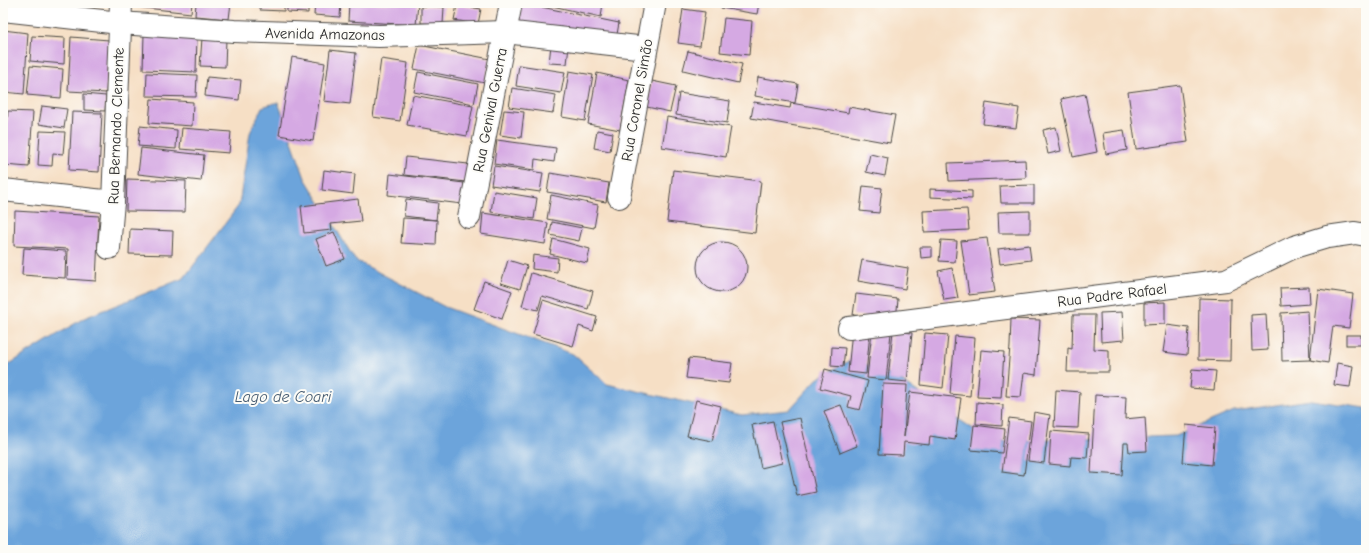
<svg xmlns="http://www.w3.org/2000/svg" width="1369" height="553" font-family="'Comic Neue',sans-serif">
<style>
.water{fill:#6ca4db;stroke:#4c6883}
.building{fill:#d5a9e3}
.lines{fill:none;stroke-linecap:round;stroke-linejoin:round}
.street-casing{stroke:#494642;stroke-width:24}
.street{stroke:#fff;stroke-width:22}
.labels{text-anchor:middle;stroke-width:4;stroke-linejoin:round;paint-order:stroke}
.street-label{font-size:15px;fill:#2b2b2b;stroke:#fdfcf7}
.water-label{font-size:16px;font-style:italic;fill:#455b71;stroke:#fdfcf7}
</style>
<rect width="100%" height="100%" fill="#fdfcf7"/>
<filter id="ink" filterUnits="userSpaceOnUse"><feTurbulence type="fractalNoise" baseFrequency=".025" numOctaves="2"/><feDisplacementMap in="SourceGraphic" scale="8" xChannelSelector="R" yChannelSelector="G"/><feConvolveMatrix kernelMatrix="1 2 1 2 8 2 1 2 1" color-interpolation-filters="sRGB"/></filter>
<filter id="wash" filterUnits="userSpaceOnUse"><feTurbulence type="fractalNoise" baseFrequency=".012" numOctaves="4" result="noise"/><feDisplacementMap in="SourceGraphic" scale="16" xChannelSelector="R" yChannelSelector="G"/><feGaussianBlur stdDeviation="0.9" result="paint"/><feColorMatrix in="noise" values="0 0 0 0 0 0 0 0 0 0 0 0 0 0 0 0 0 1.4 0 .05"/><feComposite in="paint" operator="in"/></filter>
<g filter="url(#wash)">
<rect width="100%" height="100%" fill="#f6dfc5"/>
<polygon class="water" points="278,102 305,178 355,260 445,307 573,354 607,384 742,415 789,410 817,379 852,359 892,375 993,442 1176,436 1234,411 1311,400 1366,408 1366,550 3,550 3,368 84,318 184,278 239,205 250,133 262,107"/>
<g id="blocks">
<g class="building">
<polygon points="136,3 192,3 191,13 136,7"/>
<polygon points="196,3 231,3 229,19 195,16"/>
<polygon points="260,3 284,3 284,11 260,10"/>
<polygon points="287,3 308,3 308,13 287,12"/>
<polygon points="315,3 341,3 340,17 314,15"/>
<polygon points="349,3 418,4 416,25 348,21"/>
<polygon points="522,3 619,23 616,40 517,27"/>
<polygon points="539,3 603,3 601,17"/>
<polygon points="722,3 759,3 757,14 721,8"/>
<polygon points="457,5 481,9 478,24 454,20"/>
<polygon points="421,6 444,7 443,24 421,23"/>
<polygon points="683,9 705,12 700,46 678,43"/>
<polygon points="724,18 752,21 749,55 720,52"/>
<polygon points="3,30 28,33 24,94 3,92"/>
<polygon points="144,34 197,36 196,72 143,70"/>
<polygon points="32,36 65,38 64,64 30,61"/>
<polygon points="71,37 109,40 106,93 68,91"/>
<polygon points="202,38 226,39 225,67 200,66"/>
<polygon points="419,45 490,59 485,83 414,69"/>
<polygon points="551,45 569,46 567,64 549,63"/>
<polygon points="330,50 356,53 350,104 324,101"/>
<polygon points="688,51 742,64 738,83 683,70"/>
<polygon points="292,57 325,63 313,141 279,135"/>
<polygon points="381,59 408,63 400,121 373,117"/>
<polygon points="519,65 565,72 561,93 516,86"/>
<polygon points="30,66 63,69 61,98 27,95"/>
<polygon points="569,71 593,75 585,121 562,117"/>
<polygon points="418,72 478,84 474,104 414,92"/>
<polygon points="147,73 197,75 196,97 146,96"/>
<polygon points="597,73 629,80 620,130 588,124"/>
<polygon points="207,77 241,80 239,100 205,96"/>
<polygon points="758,77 798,84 795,103 755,96"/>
<polygon points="652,81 676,86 670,112 647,107"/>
<polygon points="1180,85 1188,142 1136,149 1128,92"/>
<polygon points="512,88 556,95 553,113 509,107"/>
<polygon points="679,93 730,101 727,123 676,115"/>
<polygon points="84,94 106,96 105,111 84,110"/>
<polygon points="1085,94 1097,152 1073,157 1061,99"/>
<polygon points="413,95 473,106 467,136 407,125"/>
<polygon points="151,99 193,102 192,126 149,123"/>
<polygon points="754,102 790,108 791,103 848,113 849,107 895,115 890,143 751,118"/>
<polygon points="986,103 1019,108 1016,128 983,124"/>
<polygon points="42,106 67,109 64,128 39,124"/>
<polygon points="504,110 524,112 521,138 500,135"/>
<polygon points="8,111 33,112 29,167 4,165"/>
<polygon points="72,112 102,113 99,172 69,170"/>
<polygon points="667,117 731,127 726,157 662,147"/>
<polygon points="140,126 177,130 176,149 138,146"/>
<polygon points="1056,127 1061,151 1048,154 1043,130"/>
<polygon points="182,128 231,132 229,153 180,149"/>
<polygon points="597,130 613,133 610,151 594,148"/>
<polygon points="1124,130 1127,150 1106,154 1103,133"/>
<polygon points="40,131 65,132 63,154 53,153 52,166 38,165"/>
<polygon points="497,140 556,148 554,162 535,159 534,170 494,164"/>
<polygon points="141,148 204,155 201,181 138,174"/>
<polygon points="870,154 888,158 885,176 866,172"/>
<polygon points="406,157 468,164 466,182 404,175"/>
<polygon points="1025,160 1026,178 949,181 948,163"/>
<polygon points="494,166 543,173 540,192 491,185"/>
<polygon points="324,170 355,174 353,194 322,190"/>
<polygon points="673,170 761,181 755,233 667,222"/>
<polygon points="550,173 609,183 606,202 547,192"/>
<polygon points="390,174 464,183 462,204 388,195"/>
<polygon points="127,179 186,181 185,212 126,211"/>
<polygon points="1034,185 1034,203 1001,203 1000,186"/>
<polygon points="863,186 882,188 879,213 860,211"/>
<polygon points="930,189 972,191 972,199 930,197"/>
<polygon points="494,191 537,198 534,219 491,212"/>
<polygon points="551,195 598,205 594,228 547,219"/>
<polygon points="358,199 361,221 331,224 332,230 304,233 301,206"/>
<polygon points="406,199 438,203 436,220 404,216"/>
<polygon points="967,209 969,230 924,232 923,211"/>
<polygon points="15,211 99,216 96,281 67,279 68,249 14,246"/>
<polygon points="1030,211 1030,233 999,233 998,212"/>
<polygon points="483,213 548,223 545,244 481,234"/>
<polygon points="403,218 437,220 436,245 401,243"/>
<polygon points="552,222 582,228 579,241 550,235"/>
<polygon points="130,229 173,231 172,255 129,254"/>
<polygon points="334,232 345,259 326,266 316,239"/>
<polygon points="987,238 995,292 969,295 961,241"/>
<polygon points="553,239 590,249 587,263 550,254"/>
<polygon points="941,240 957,241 955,262 939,261"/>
<circle cx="722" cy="267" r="25"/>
<polygon points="1029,245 1031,260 1000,264 998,249"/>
<polygon points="920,247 932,247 932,257 921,258"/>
<polygon points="24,248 66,251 65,278 22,275"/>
<polygon points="533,255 558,258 557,272 532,269"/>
<polygon points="508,260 527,266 520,289 501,283"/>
<polygon points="862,260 908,268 905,289 858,281"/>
<polygon points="952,268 958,298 944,300 938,271"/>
<polygon points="531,273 593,291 588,309 542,296 538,310 522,306"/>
<polygon points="484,281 512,291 502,319 474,309"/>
<polygon points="1309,287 1310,304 1281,306 1280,288"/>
<polygon points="1318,289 1353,294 1349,328 1333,326 1328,363 1310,360"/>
<polygon points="856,294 898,299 896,320 853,315"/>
<polygon points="1199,298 1231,299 1230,361 1198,360"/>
<polygon points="543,300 597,317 593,331 579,326 573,346 533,334"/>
<polygon points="1165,302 1165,324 1144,325 1144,303"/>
<polygon points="1308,311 1310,360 1282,361 1281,313"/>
<polygon points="1122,312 1124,340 1101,342 1100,313"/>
<polygon points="1266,314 1268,350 1252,351 1251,315"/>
<polygon points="1073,315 1095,315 1094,349 1109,350 1109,372 1067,372 1068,348 1072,349"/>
<polygon points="1011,319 1040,320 1036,375 1024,373 1021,397 1006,396 1010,346"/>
<polygon points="1167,325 1189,328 1187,355 1163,352"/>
<polygon points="852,330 870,332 866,374 848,372"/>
<polygon points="872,331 891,333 886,380 867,378"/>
<polygon points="893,331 912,333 907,382 888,380"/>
<polygon points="925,333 948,335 943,388 921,385"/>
<rect x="1346" y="335" width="15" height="10"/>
<polygon points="955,336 975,338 970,396 950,394"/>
<polygon points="832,347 845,348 843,367 831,366"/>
<polygon points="981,350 1004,352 1001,398 977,397"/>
<polygon points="689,358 732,363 729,383 686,378"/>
<polygon points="1337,363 1353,366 1350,387 1334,385"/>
<polygon points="825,369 868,381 860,410 848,407 851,396 820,388"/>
<polygon points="1192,369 1216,371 1214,390 1190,388"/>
<polygon points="883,384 907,385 904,437 910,392 961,398 955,440 930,436 929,445 904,442 903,455 879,454"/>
<polygon points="1056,390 1080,392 1078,428 1054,427"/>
<polygon points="1095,395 1126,397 1125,419 1145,417 1147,451 1129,452 1128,443 1124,443 1122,475 1091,473"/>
<polygon points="696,400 721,406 712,441 687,436"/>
<polygon points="977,402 1003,405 1002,426 976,424"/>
<polygon points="841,405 857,446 840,453 824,411"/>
<polygon points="1034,412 1050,415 1044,463 1028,461"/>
<polygon points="800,418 816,492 797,496 780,422"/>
<polygon points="1009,418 1031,421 1024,475 1002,472"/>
<polygon points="773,421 782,463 761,468 752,425"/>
<polygon points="974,425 1005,429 1002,453 971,450"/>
<polygon points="1186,425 1215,428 1212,465 1183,462"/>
<polygon points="1051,431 1089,434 1087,458 1071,457 1070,466 1049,464"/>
</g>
</g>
</g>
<g filter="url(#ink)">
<use href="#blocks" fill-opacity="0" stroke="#494642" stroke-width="1"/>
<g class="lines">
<g class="street-casing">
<g id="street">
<polyline points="3,10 120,23 234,31 379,36 505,32 646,48"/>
<polyline points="3,190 113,202"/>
<polyline points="619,197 655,3"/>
<polyline points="469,217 511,3"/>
<polyline points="109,248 113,202 121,3"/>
<polyline points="849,328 1226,280 1294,247 1327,237 1355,233 1366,235"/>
</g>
</g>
<use href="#street" class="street"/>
</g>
</g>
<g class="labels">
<g class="street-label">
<text transform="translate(325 34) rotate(1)" y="5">Avenida Amazonas</text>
<text transform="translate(637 100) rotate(-80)" y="5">Rua Coronel Simão</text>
<text transform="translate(490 110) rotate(-79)" y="5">Rua Genival Guerra</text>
<text transform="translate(116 126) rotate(-88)" y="5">Rua Bernando Clemente</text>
<text transform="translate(1112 295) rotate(-7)" y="5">Rua Padre Rafael</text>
</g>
<g class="water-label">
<text x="283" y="402">Lago de Coari</text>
</g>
</g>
<rect width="1369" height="553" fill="none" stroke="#fdfcf7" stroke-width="16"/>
</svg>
